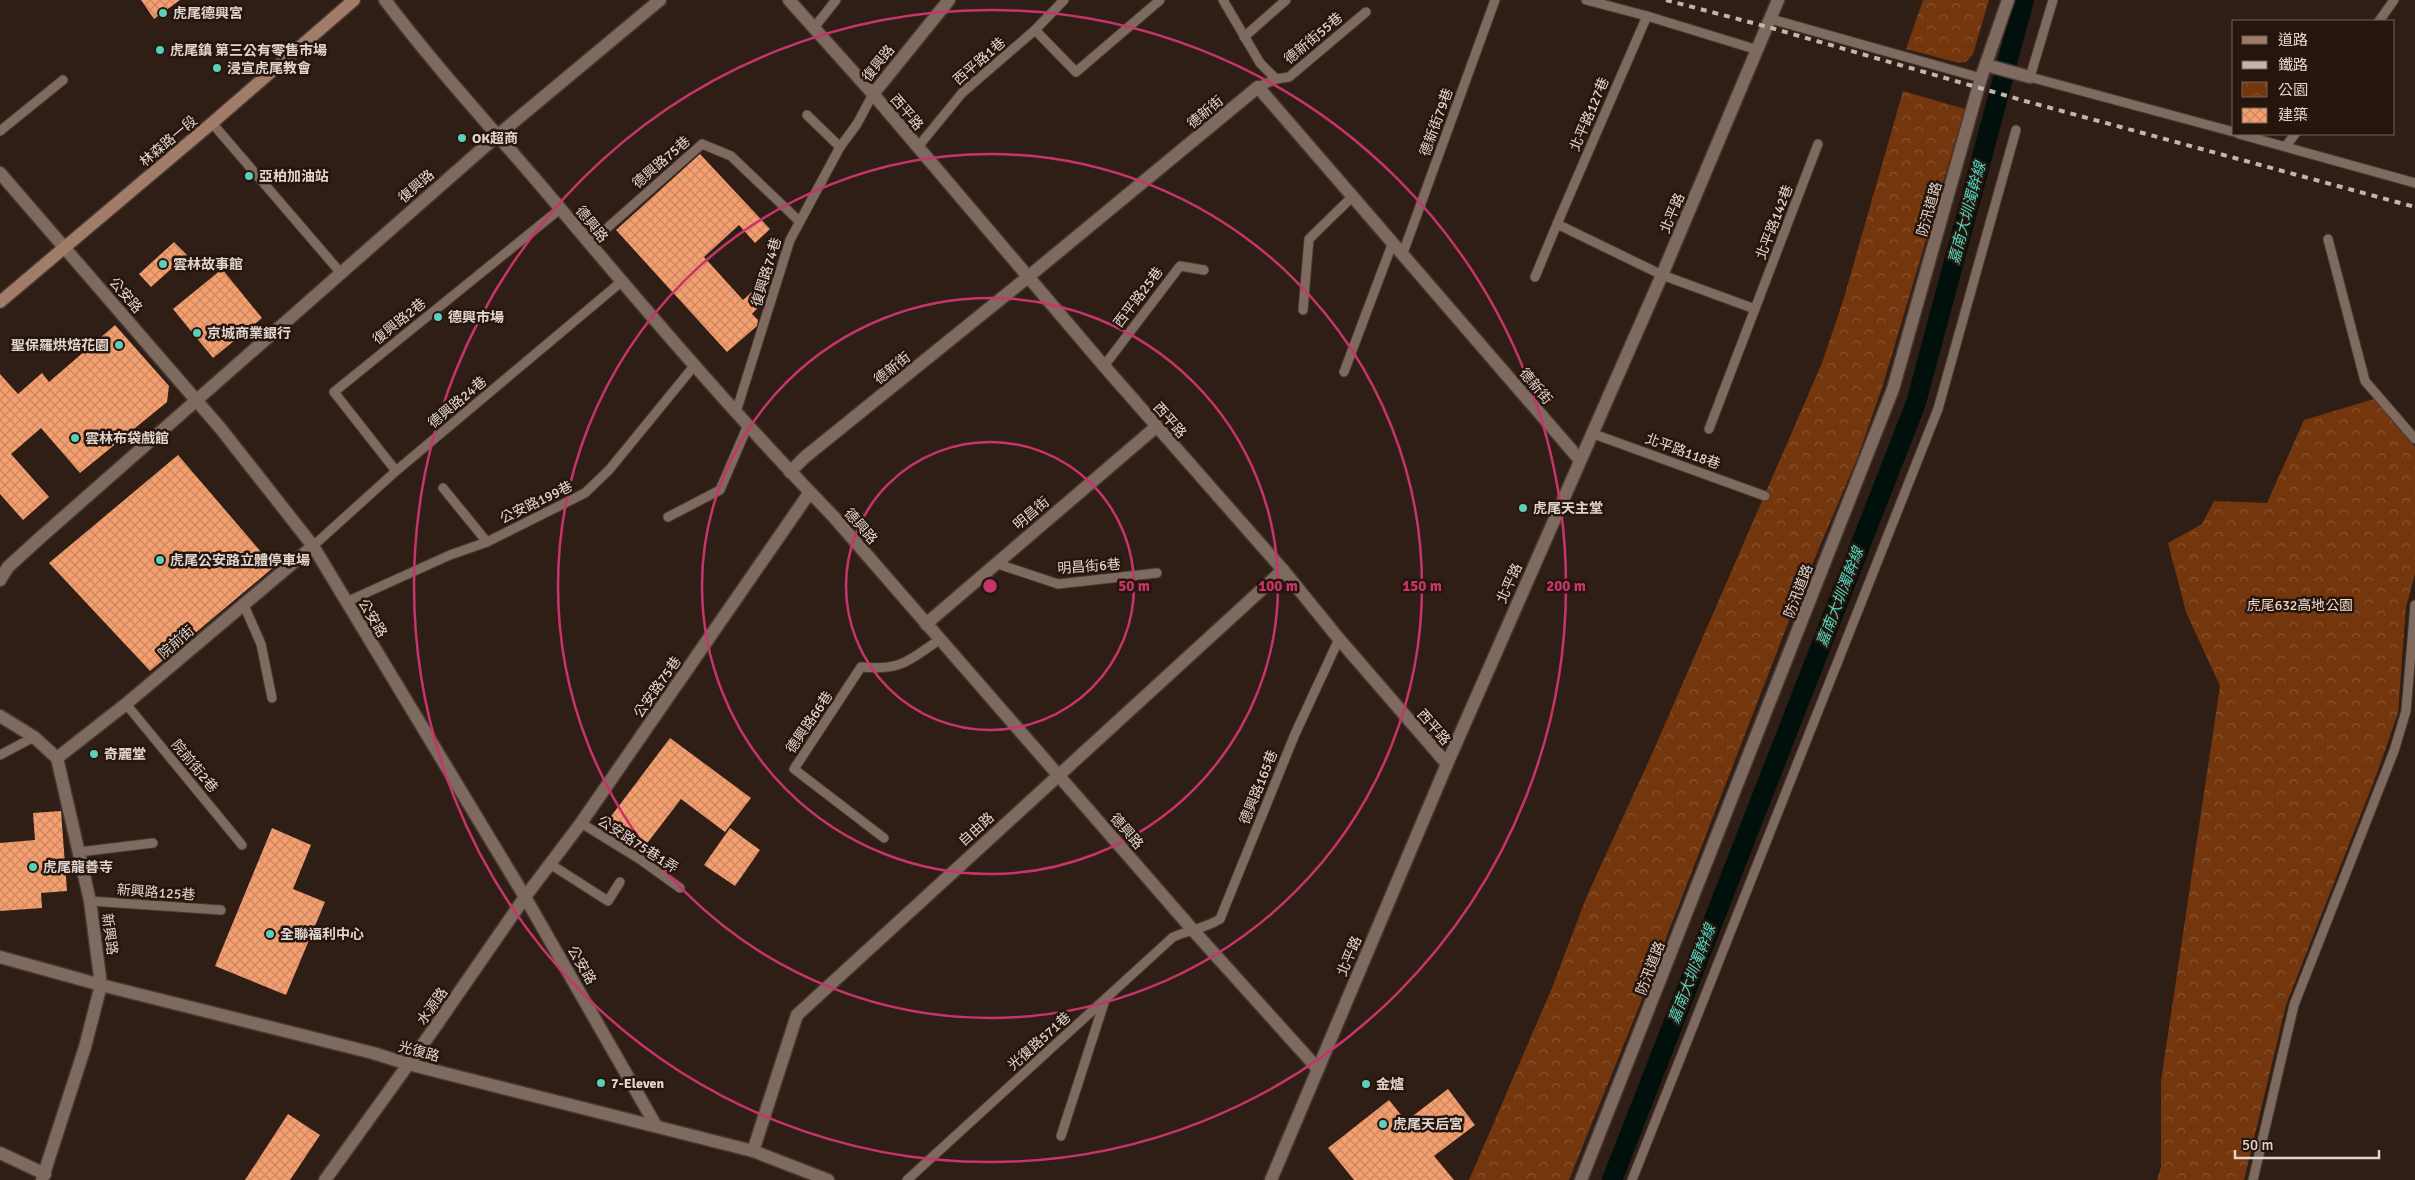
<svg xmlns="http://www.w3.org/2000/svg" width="2415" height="1180" font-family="Signika,'Noto Sans TC',sans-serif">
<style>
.park{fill:url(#park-crowns)}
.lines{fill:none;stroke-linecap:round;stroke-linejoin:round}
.canal{stroke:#02100d;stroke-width:20}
.building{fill:url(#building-cross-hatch)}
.service-casing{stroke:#473933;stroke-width:11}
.minor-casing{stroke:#473933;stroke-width:15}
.tertiary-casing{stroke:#473933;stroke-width:15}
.secondary-casing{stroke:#473933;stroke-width:15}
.service{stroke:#7f6a5f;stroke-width:9}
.minor{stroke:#7f6a5f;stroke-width:12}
.tertiary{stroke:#7f6a5f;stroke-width:12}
.secondary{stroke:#a17c68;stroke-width:12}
.rail{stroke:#c2b5af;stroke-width:4;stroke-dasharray:6 6;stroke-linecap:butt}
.ring{fill:none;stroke:#c7346c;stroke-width:2.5}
.poi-dot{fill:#5cceba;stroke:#25150c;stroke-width:2}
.labels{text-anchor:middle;stroke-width:5;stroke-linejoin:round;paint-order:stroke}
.poi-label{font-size:14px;font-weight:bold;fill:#e1d5cf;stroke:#25150c;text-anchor:start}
.street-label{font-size:14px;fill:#e1d5cf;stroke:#25150c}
.park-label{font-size:14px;fill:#f0d9cd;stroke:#25150c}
.water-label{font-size:15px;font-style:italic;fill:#53d9c3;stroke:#25150c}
.centre{fill:#c7346c;stroke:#25150c;stroke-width:2.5}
.ring-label{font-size:15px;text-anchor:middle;font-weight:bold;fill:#c7346c;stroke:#25150c;stroke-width:5;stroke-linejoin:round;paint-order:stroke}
</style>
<defs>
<pattern id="park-crowns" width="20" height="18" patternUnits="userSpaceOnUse" patternTransform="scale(1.25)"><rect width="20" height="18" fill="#74370d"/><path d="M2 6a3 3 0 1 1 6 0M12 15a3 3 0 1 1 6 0" fill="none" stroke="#88532f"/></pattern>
<pattern id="building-cross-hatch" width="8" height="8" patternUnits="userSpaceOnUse" patternTransform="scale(1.25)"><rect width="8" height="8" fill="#f59f6f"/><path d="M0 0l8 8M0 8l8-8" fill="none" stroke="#c98763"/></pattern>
</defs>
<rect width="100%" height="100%" fill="#2f1e15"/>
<g class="park">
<polygon points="1923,0 1989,0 1973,54 1966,62 1959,63 1906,49"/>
<polygon points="1903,91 1965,109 1882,388 1857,459 1799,595 1649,982 1569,1180 1469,1180 1552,988 1586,898 1652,754 1822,363 1843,301"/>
<polygon points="2374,399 2415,447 2415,574 2406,607 2398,713 2377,773 2286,1005 2244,1180 2157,1180 2161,1167 2161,1081 2220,686 2186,612 2168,543 2202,524 2214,501 2267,503 2304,420"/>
</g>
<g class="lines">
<polyline class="canal" points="1612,1180 1916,403 2024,0"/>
</g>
<g class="building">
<polygon points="141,0 180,0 154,19"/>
<polygon points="700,154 770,229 755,243 739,225 704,257 743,300 754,290 764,301 752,314 758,320 757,326 727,352 616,230"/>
<polygon points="174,242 187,255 151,287 139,274"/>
<polygon points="222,269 262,318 213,358 173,309"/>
<polygon points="115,325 169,386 167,402 80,473 41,428 11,454 49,497 23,520 0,494 0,374 18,394 42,373 49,382"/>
<polygon points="178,455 274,567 150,671 49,563"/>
<polygon points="670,738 751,798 725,832 681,799 645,846 609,819"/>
<polygon points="61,811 67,891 41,893 42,908 0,911 0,843 35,840 33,813"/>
<polygon points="272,828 311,845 293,889 325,902 286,995 215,966"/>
<polygon points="730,828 760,850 735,886 704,865"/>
<polygon points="1448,1089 1475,1125 1434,1156 1454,1180 1354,1180 1328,1148 1389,1100 1406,1121"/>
<polygon points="288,1114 320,1135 290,1180 245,1180"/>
</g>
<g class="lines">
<g class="service-casing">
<g id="service">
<polyline points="1223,0 1260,63 1276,79 1258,87"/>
<polyline points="1586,0 1647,16 1758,50"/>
<polyline points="2053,0 2030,77 2234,132"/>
<polyline points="1647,16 1557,224 1662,275 1755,309"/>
<polyline points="1771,19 1981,78"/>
<polyline points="2379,21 2394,0"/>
<polyline points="813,29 836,0"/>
<polyline points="1035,30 1076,72 1160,0"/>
<polyline points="1244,37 1286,0"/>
<polyline points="1276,79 1289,77 1366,12"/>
<polyline points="807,115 840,147"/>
<polyline points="212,123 340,272"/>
<polyline points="0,131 63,80"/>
<polyline points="2239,134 2415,183"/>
<polyline points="2286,146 2295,134"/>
<polyline points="917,148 962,93 1035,30 1064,0"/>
<polyline points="2328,239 2365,381 2415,439"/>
<polyline points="589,244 702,144 731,156 799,221"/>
<polyline points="1403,253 1495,0"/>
<polyline points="1535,277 1557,224"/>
<polyline points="1303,310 1309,239 1353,196"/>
<polyline points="1104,366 1180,266 1204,270"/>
<polyline points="1344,372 1393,242"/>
<polyline points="736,412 790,240 840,147 857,124 873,94"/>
<polyline points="1709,429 1818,144"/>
<polyline points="1591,433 1765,496"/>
<polyline points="396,471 334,392 560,209"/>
<polyline points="443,488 487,542"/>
<polyline points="668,517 720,490 748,425"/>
<polyline points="313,546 396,471 621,282"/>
<polyline points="995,563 1058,584 1157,573"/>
<polyline points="346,602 450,555 487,542 585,493 609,470 694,366"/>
<polyline points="243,603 261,644 272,698"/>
<polyline points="126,704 242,845"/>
<polyline points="0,755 34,737"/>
<polyline points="581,823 641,860 680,888"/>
<path d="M 884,838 L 794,769 L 861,667 C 901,671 908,661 939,640"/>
<polyline points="79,852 153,843"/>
<polyline points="550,864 608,901 620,882"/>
<polyline points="90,901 221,910"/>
<polyline points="1061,1136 1104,1003"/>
<path d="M 907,1180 L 1173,937 C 1189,930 1206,928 1220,919 L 1295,734 L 1339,639"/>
<polyline points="1632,1180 1938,409 2016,130"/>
<polyline points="2253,1180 2294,1005 2394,751 2406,711 2415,605"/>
</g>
</g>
<g class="minor-casing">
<g id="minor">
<path d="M 385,0 C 434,65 490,126 543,188 C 637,300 731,411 833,516 L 1192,929 L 1318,1069"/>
<polyline points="789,0 873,94 1104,366 1283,570 1339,639 1447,764"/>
<polyline points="1986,65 2030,77"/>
<polyline points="873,94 949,0"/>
<polyline points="0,173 221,429 313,546 525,897 655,1124"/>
<polyline points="790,472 805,457 1028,277 1258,87 1580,460"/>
<polyline points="0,580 8,567 41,537 498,135 660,0"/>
<polyline points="926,624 1156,427"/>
<polyline points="0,716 34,737 57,758 90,901 101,985 85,1047 42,1180"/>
<polyline points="57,758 126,704 313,546"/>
<polyline points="753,1151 797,1015 1283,570"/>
<polyline points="0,1153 45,1174"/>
<polyline points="325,1180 433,1030 525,897 581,823 810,492"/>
<polyline points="1271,1180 1447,764 1662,275 1778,0"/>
<polyline points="1581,1180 1893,389 1981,78 2008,0"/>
</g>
</g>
<g class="tertiary-casing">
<polyline id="tertiary" points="0,957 101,985 373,1053 408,1064 753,1151 828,1180"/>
</g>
<g class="secondary-casing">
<polyline id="secondary" points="0,302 212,123 354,0"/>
</g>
<use href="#service" class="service"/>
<use href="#minor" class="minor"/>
<use href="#tertiary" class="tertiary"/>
<use href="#secondary" class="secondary"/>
<polyline class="rail" points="1666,0 1768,27 2025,101 2415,207"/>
</g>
<g class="ring">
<circle cx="990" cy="586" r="144"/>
<circle cx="990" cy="586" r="288"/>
<circle cx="990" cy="586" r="432"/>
<circle cx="990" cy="586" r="576"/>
</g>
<g class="poi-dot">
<circle cx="163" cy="13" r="5"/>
<circle cx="160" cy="50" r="5"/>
<circle cx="217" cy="68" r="5"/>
<circle cx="462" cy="138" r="5"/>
<circle cx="249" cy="176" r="5"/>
<circle cx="163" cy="264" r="5"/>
<circle cx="438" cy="317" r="5"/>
<circle cx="197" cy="333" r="5"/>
<circle cx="119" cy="345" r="5"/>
<circle cx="75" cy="438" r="5"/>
<circle cx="1523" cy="508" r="5"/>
<circle cx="160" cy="560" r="5"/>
<circle cx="94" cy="754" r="5"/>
<circle cx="33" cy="867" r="5"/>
<circle cx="270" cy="934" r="5"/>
<circle cx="601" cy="1083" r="5"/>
<circle cx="1366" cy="1084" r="5"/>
<circle cx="1383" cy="1124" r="5"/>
</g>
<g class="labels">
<g class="poi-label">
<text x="173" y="18">虎尾德興宮</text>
<text x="170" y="55">虎尾鎮 第三公有零售市場</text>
<text x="227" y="73">浸宣虎尾教會</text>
<text x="472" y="143">OK超商</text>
<text x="259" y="181">亞柏加油站</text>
<text x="173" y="269">雲林故事館</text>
<text x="448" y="322">德興市場</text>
<text x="207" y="338">京城商業銀行</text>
<text x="109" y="350" text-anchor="end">聖保羅烘焙花園</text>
<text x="85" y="443">雲林布袋戲館</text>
<text x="1533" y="513">虎尾天主堂</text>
<text x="170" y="565">虎尾公安路立體停車場</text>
<text x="104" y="759">奇麗堂</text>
<text x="43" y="872">虎尾龍善寺</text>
<text x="280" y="939">全聯福利中心</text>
<text x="611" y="1088">7-Eleven</text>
<text x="1376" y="1089">金爐</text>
<text x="1393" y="1129">虎尾天后宮</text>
</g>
<g class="street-label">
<text transform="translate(1313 38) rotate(-40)" y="5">德新街55巷</text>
<text transform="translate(979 61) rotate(-41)" y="5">西平路1巷</text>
<text transform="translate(878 63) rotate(-51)" y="5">復興路</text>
<text transform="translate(907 112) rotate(50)" y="5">西平路</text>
<text transform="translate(1205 112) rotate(-40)" y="5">德新街</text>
<text transform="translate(1589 114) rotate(-67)" y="5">北平路127巷</text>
<text transform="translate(1436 122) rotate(-70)" y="5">德新街79巷</text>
<text transform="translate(168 141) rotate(-40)" y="5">林森路一段</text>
<text transform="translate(661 162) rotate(-41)" y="5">德興路75巷</text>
<text transform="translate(416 186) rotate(-41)" y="5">復興路</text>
<text transform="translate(1929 209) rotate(-74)" y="5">防汛道路</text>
<text transform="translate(1672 213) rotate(-67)" y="5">北平路</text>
<text transform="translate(1774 222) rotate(-69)" y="5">北平路142巷</text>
<text transform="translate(592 224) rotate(51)" y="5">德興路</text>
<text transform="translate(766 272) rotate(-73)" y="5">復興路74巷</text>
<text transform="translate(126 295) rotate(49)" y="5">公安路</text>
<text transform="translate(1138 297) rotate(-53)" y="5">西平路25巷</text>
<text transform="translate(399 321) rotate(-39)" y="5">復興路2巷</text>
<text transform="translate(892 368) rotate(-39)" y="5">德新街</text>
<text transform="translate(1536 386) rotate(50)" y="5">德新街</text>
<text transform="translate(457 402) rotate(-40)" y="5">德興路24巷</text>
<text transform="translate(1170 420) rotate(49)" y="5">西平路</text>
<text transform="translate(1683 451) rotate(20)" y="5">北平路118巷</text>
<text transform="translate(536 502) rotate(-26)" y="5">公安路199巷</text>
<text transform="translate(1031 513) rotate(-40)" y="5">明昌街</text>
<text transform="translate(861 526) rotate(49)" y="5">德興路</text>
<text transform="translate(1089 566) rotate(-4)" y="5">明昌街6巷</text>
<text transform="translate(1509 583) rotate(-66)" y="5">北平路</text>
<text transform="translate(1798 591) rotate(-69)" y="5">防汛道路</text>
<text transform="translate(373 618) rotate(59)" y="5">公安路</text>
<text transform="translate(176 642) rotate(-41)" y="5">院前街</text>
<text transform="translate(657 687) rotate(-55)" y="5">公安路75巷</text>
<text transform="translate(809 722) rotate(-56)" y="5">德興路66巷</text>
<text transform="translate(1434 727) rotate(49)" y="5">西平路</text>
<text transform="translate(195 766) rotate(50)" y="5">院前街2巷</text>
<text transform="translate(1258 787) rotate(-68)" y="5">德興路165巷</text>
<text transform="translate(976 829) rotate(-42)" y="5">自由路</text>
<text transform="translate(1127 831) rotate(49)" y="5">德興路</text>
<text transform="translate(638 844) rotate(33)" y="5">公安路75巷1弄</text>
<text transform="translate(156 892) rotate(4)" y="5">新興路125巷</text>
<text transform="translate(110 934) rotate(82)" y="5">新興路</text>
<text transform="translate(1349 956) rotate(-67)" y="5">北平路</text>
<text transform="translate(582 965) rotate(60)" y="5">公安路</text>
<text transform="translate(1650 968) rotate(-69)" y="5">防汛道路</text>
<text transform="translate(432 1006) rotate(-55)" y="5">水源路</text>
<text transform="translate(1039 1041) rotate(-42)" y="5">光復路571巷</text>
<text transform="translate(419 1051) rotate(15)" y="5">光復路</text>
</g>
<g class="park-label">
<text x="2300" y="610">虎尾632高地公園</text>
</g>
<g class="water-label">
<text transform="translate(1967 213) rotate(-75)" y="5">嘉南大圳濁幹線</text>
<text transform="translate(1840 597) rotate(-69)" y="5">嘉南大圳濁幹線</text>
<text transform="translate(1692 974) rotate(-69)" y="5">嘉南大圳濁幹線</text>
</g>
</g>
<circle cx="990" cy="586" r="8" class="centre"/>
<g class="ring-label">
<text x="1134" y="591">50 m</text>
<text x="1278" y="591">100 m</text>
<text x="1422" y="591">150 m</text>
<text x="1566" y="591">200 m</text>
</g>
<rect x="2232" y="20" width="162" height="115" fill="#25150c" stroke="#70625a"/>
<rect x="2242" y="36" width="25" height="8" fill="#a17c68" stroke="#70625a"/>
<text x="2278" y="45" font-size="15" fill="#e1d5cf">道路</text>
<rect x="2242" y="61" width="25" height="8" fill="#c2b5af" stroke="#70625a"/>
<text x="2278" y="70" font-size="15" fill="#e1d5cf">鐵路</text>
<rect x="2242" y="82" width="25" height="15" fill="url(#park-crowns)" stroke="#70625a"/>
<text x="2278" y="95" font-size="15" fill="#e1d5cf">公園</text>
<rect x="2242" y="108" width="25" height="15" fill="url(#building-cross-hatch)" stroke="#70625a"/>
<text x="2278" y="120" font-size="15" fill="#e1d5cf">建築</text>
<path d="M2235 1150v8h144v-8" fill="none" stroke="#e1d5cf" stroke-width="2.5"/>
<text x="2242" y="1150" font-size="15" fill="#e1d5cf" stroke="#25150c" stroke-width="4" paint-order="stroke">50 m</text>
</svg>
